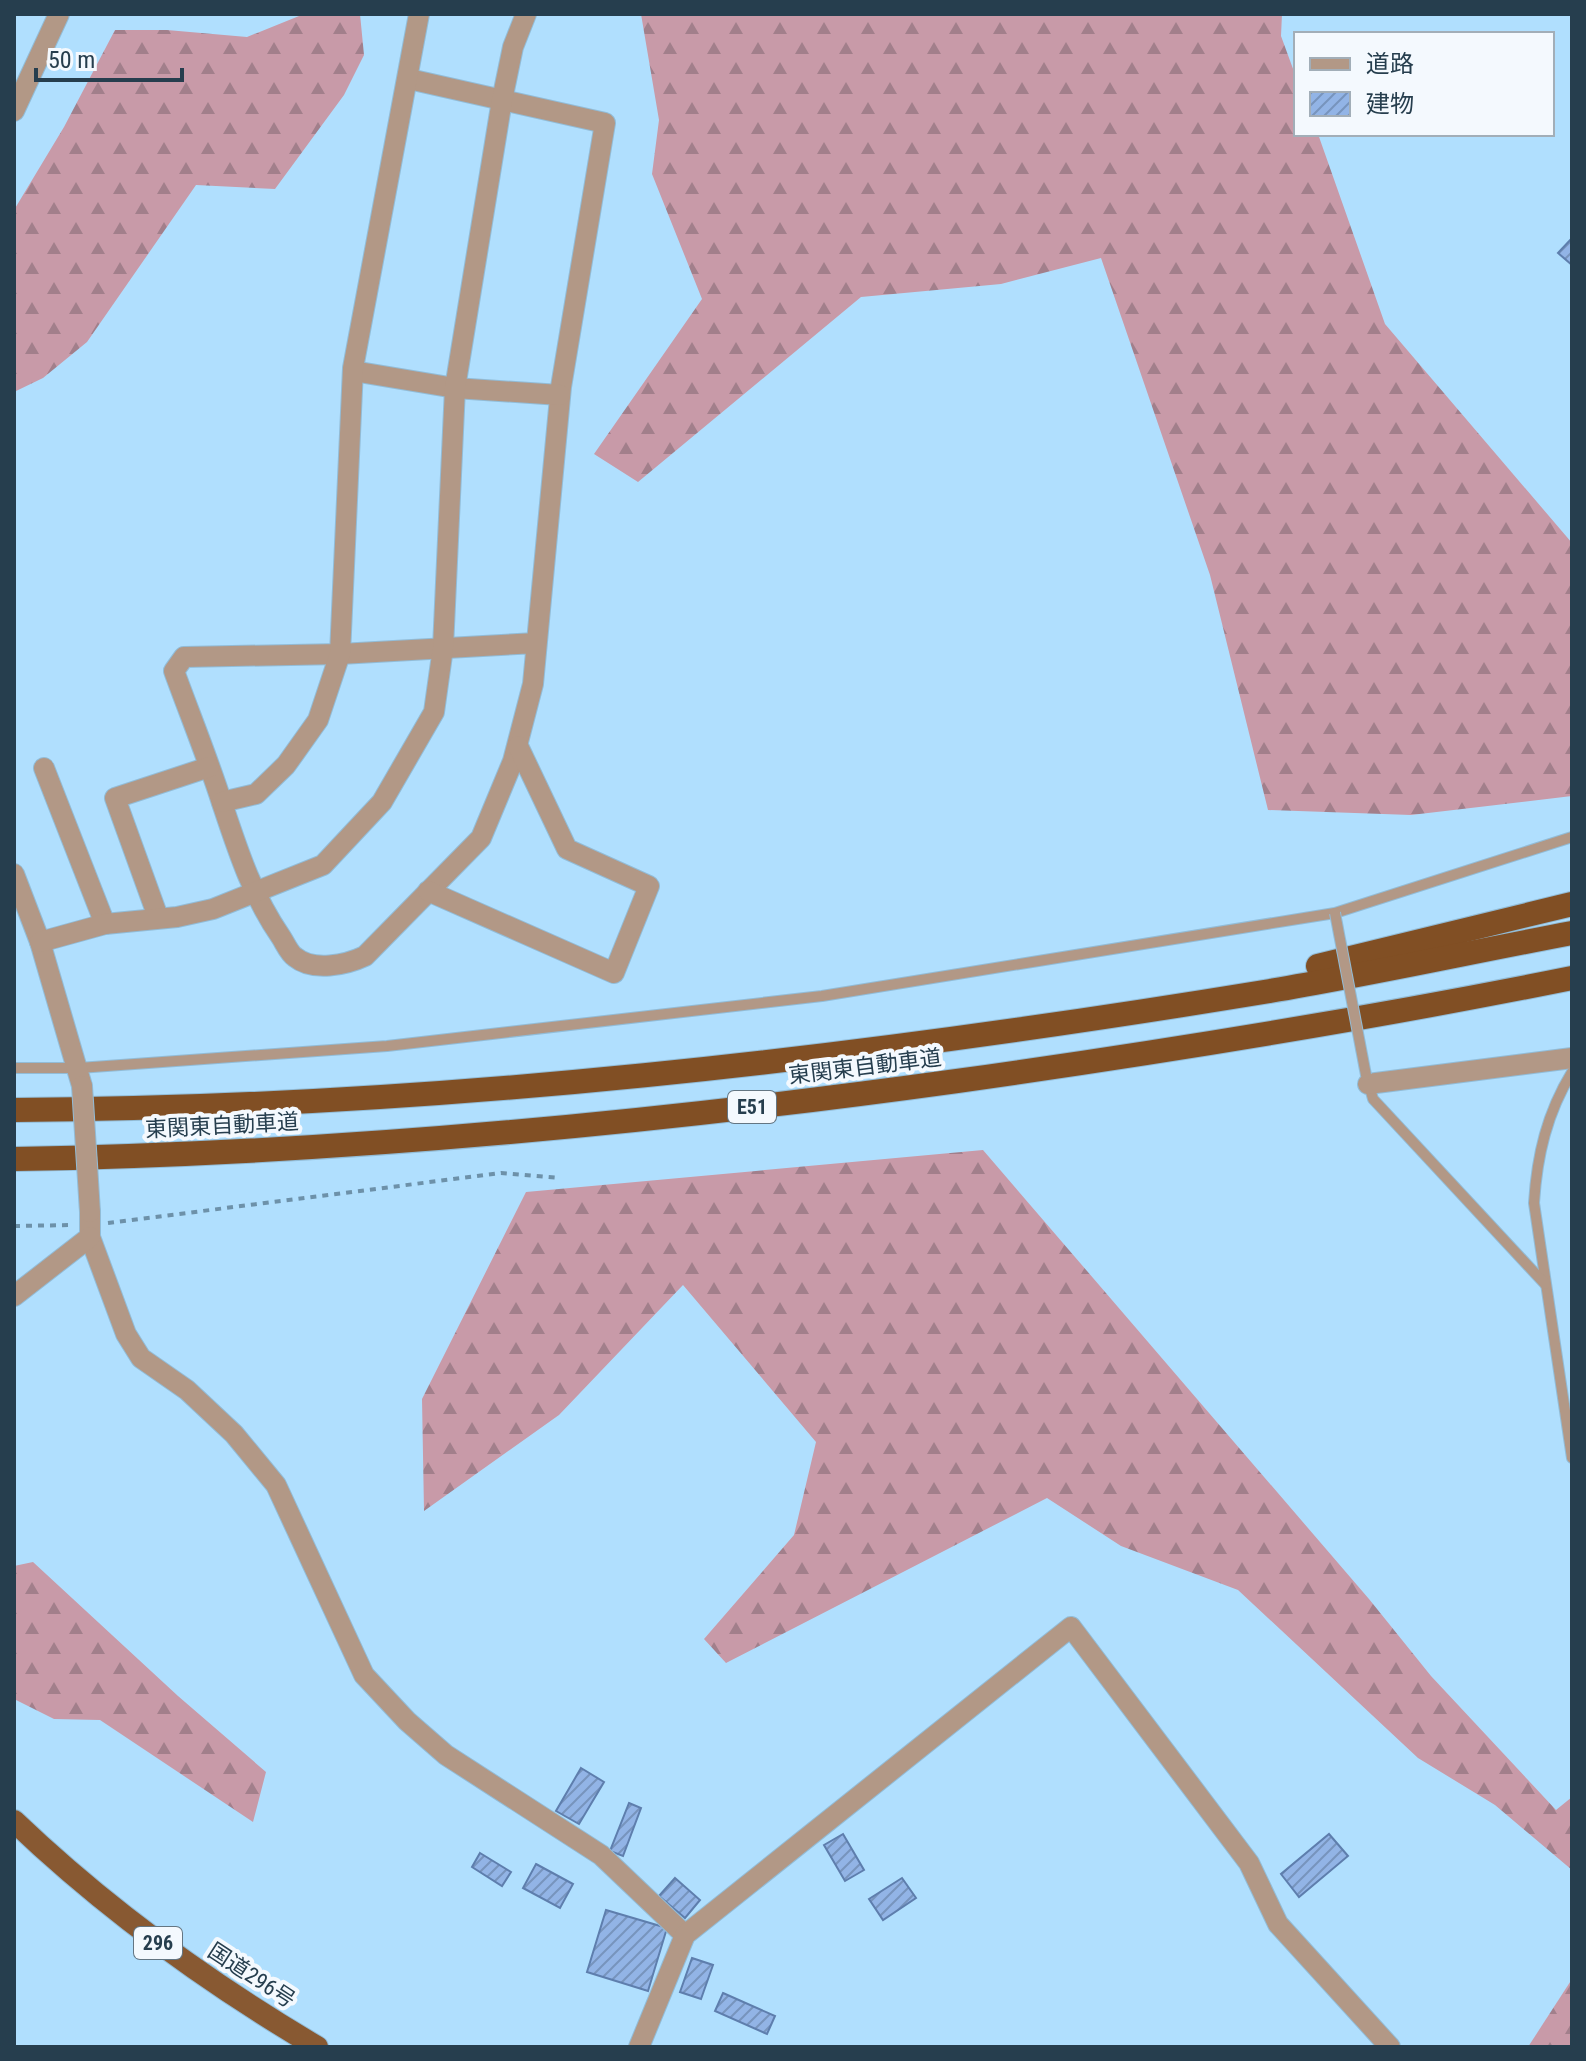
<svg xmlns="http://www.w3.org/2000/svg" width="1586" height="2061" font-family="'Roboto Condensed','Noto Sans JP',sans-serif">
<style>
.forest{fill:url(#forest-firs)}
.building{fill:url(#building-hatch);stroke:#5e7ead;stroke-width:2}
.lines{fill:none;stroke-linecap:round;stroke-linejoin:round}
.service-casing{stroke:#92bcd7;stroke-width:12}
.minor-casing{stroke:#92bcd7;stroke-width:22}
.tertiary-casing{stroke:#92bcd7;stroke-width:22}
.trunk-casing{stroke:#92bcd7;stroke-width:24}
.motorway-casing{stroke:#92bcd7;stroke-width:26}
.path{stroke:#6d91a9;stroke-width:4;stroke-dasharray:6 6;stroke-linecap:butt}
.service{stroke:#b29886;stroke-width:10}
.minor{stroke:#b29886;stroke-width:20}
.tertiary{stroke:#b29886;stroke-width:20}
.trunk{stroke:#885932;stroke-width:22}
.motorway{stroke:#814f24;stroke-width:24}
.service-bridge-casing{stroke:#92bcd7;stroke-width:12;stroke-linecap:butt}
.minor-bridge-casing{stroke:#92bcd7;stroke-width:22;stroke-linecap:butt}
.service-bridge{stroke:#b29886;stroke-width:10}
.minor-bridge{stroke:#b29886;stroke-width:20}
.labels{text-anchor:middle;stroke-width:8;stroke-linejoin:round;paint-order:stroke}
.shield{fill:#f4f9fe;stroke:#647683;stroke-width:2}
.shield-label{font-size:20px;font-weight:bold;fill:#263e4e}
.street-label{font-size:22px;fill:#263e4e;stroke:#f4f9fe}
</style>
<defs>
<pattern id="forest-firs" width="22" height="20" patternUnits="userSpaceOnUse" patternTransform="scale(2)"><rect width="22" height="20" fill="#c89aa8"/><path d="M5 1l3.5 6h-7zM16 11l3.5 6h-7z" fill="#a27f8b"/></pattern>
<pattern id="building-hatch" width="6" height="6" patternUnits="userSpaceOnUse" patternTransform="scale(2)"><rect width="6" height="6" fill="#92b4e6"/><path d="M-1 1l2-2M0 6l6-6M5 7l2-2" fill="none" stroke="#7794bd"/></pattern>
</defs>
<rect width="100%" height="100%" fill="#b0dffe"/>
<g class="forest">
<polygon points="304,14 360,14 364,55 344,95 275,189 196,185 87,342 43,378 14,392 14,210 64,127 115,30 167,30 247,37"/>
<polygon points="641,14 1282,14 1281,36 1296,77 1296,134 1318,134 1385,324 1572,543 1572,796 1411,815 1268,810 1210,575 1101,258 1001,284 861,297 638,482 594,454 702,299 652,174 659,120"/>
<polygon points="983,1150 1369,1599 1431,1676 1556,1810 1572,1797 1572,1870 1495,1805 1418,1758 1238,1590 1121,1546 1047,1498 726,1663 704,1639 794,1535 816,1442 683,1285 559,1415 424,1511 422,1399 526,1192"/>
<polygon points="33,1562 178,1696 266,1772 253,1822 100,1720 54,1719 14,1699 14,1566"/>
<polygon points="1572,1979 1572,2047 1528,2047"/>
</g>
<g class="building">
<polygon points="1572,238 1572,265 1558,253"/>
<polygon points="581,1768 604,1782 579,1824 556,1811"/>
<polygon points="629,1803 641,1808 623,1856 610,1851"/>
<polygon points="843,1834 864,1870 845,1881 824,1845"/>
<polygon points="1329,1834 1348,1856 1299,1897 1281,1874"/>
<polygon points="480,1853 511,1872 502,1886 472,1867"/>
<polygon points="536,1864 573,1884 560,1908 523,1888"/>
<polygon points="675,1878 700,1900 685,1918 659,1896"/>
<polygon points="902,1878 916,1898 883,1920 869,1899"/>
<polygon points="606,1910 667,1928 648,1991 587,1972"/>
<polygon points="692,1958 713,1965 701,1999 680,1992"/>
<polygon points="723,1993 775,2016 767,2034 715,2011"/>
</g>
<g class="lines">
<g class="service-casing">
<g id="service">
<polyline points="14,1068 79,1068 387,1046 822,996 1335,913 1572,837"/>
<path d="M 1572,1072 C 1547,1113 1537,1155 1534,1203 L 1572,1458"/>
<polyline points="1368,1081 1373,1099 1545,1284"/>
</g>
</g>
<g class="minor-casing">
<g id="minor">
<path d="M 409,79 L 605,123 L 561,387 L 533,684 L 513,761 L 481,838 L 365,956 C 346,965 313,972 295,957 C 289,953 285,943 281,937 C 252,895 238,851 222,803 C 208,759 190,715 174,671 L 184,657 L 340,654 L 536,643"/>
<polyline points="14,111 59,14"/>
<polyline points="353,371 455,388 560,395"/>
<polyline points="44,768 105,924"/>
<polyline points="222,802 256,794 286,765 318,720 340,654 353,368 419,14"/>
<polyline points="14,874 40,942 82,1086"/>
<polyline points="428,891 614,973 649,886 567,849 518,746"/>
<polyline points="158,917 115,798 209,767"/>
<polyline points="1368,1084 1572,1058"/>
<polyline points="90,1212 90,1237 126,1334 141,1358 187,1390 234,1434 276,1485 364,1675 407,1721 446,1755 601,1855 685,1935"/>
<polyline points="14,1296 90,1237"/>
<polyline points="639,2047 685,1935 1071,1627 1249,1863 1278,1924 1390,2047"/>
</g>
</g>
<g class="tertiary-casing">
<polyline id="tertiary" points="40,942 105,924 177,917 213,909 323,865 382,802 434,712 443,648 455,388 502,100 513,47 526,14"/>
</g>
<g class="trunk-casing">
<path id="trunk" d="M 14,1821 C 106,1909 207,1982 317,2047"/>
</g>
<g class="motorway-casing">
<g id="motorway">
<polyline points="1318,966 1572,904"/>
<path d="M 14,1110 C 435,1108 855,1059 1270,991 C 1371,974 1471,952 1572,933"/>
<path d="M 14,1159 C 330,1154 645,1124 957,1081 C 1163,1052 1368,1019 1572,978"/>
</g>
</g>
<g class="path">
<polyline points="108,1223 501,1173 560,1178"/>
<polyline points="14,1226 72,1225"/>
</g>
<use href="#service" class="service"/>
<use href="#minor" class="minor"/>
<use href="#tertiary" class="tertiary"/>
<use href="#trunk" class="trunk"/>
<use href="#motorway" class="motorway"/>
<g class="service-bridge-casing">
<polyline id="service-bridge" points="1335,913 1366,1075"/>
</g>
<g class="minor-bridge-casing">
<polyline id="minor-bridge" points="82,1086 90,1212"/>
</g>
<use href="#service-bridge" class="service-bridge"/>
<use href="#minor-bridge" class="minor-bridge"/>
</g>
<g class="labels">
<g class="shield">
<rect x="728" y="1091" width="48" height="32" rx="6"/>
<rect x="134" y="1927" width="48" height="32" rx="6"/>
</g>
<g class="shield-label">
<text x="752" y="1114">E51</text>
<text x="158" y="1950">296</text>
</g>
<g class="street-label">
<text transform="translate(865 1066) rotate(-7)" y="8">東関東自動車道</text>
<text transform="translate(222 1125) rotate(-3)" y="8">東関東自動車道</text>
<text transform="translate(252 1975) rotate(33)" y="8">国道296号</text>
</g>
</g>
<rect width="1586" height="2061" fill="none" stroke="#263e4e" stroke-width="32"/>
<rect x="1294" y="32" width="260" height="104" fill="#f4f9fe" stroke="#a2aeb8" stroke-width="2"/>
<rect x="1310" y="58" width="40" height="12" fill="#b29886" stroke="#a2aeb8" stroke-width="2"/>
<text x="1366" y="72" font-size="24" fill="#263e4e">道路</text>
<rect x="1310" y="92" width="40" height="24" fill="url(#building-hatch)" stroke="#a2aeb8" stroke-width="2"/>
<text x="1366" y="112" font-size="24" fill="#263e4e">建物</text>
<path d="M36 68v12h146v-12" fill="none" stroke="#263e4e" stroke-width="4"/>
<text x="48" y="68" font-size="24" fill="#263e4e" stroke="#f4f9fe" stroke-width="6" paint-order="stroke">50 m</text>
</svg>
